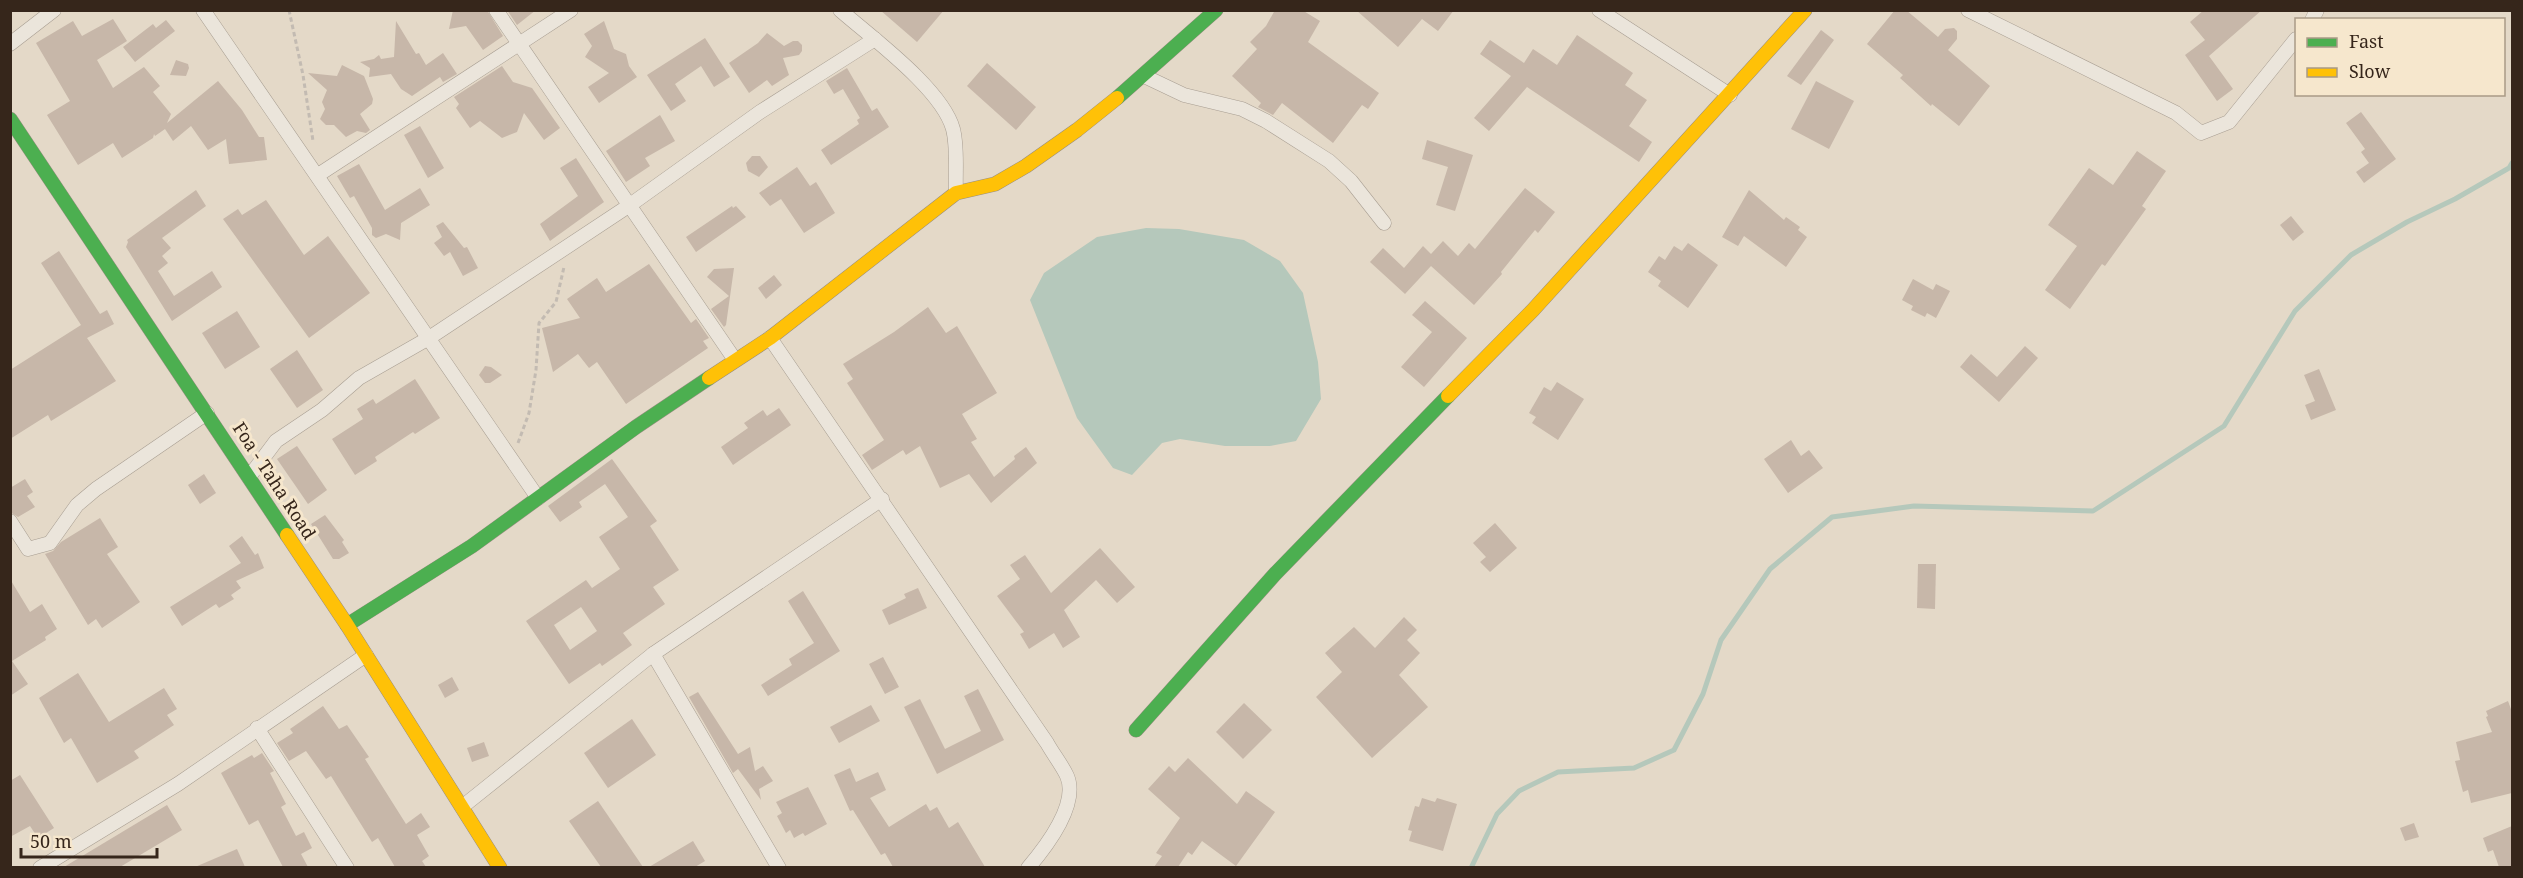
<svg xmlns="http://www.w3.org/2000/svg" width="2523" height="878" font-family="'Noto Serif',serif">
<style>
.water{fill:#b5c8bb}
.lines{fill:none;stroke-linecap:round;stroke-linejoin:round}
.stream{stroke:#b5c8bb;stroke-width:5}
.building{fill:#c7b7a9;fill-rule:evenodd}
.street-casing{stroke:#a89e92;stroke-width:15}
.fast-casing{stroke:#988e82;stroke-width:15}
.slow-casing{stroke:#988e82;stroke-width:15}
.path{stroke:#c3bbb2;stroke-width:3;stroke-dasharray:4.5 3;stroke-linecap:butt}
.street{stroke:#ebe5db;stroke-width:14}
.fast{stroke:#4caf50;stroke-width:14}
.slow{stroke:#ffc107;stroke-width:14}
.labels{text-anchor:middle;stroke-width:6;stroke-linejoin:round;paint-order:stroke}
.street-label{font-size:18px;fill:#36261b;stroke:#f6e7cd}
</style>
<rect width="100%" height="100%" fill="#e4d9c8"/>
<polygon class="water" points="1146,228 1179,229 1244,240 1280,261 1303,293 1318,362 1321,399 1296,441 1270,446 1225,446 1180,439 1162,443 1132,475 1113,468 1077,418 1030,300 1044,273 1097,237"/>
<g class="lines">
<polyline class="stream" points="1471,868 1497,814 1519,791 1558,772 1634,768 1674,750 1703,694 1721,640 1770,569 1832,517 1914,506 2093,511 2224,426 2295,311 2351,255 2407,222 2455,199 2509,168 2512,163"/>
</g>
<g class="building">
<polygon points="453,10 487,10 503,36 483,50 466,26 449,29"/>
<polygon points="507,10 536,10 517,25"/>
<polygon points="880,10 944,10 917,42"/>
<polygon points="1275,10 1302,10 1320,21 1308,42 1379,93 1368,109 1362,105 1333,143 1282,103 1273,115 1258,107 1261,103 1232,76 1257,49 1250,42 1266,26"/>
<polygon points="1356,10 1454,10 1438,31 1422,19 1398,47"/>
<polygon points="1895,10 1906,10 1938,37 1945,29 1954,28 1957,31 1957,39 1948,50 1990,86 1959,126 1932,104 1931,106 1900,78 1903,75 1867,44"/>
<polygon points="2204,10 2262,10 2209,56 2233,89 2217,101 2185,55 2205,40 2190,22"/>
<polygon points="113,19 127,41 97,60 113,88 144,67 160,86 153,92 171,114 167,123 218,81 242,110 259,137 264,137 267,160 229,164 226,139 208,150 191,126 173,141 165,129 155,136 154,134 153,138 122,158 113,143 78,165 47,115 70,101 36,43 73,21 82,36"/>
<polygon points="166,20 175,31 135,62 123,47 153,24 156,28"/>
<polygon points="396,21 416,54 419,53 426,65 443,53 457,74 443,82 440,77 412,96 401,89 391,74 369,77 370,68 360,62 374,59 379,55 381,59 394,57"/>
<polygon points="604,21 614,49 626,54 629,66 637,77 599,103 588,87 609,73 585,57 592,46 584,34"/>
<polygon points="1821,30 1834,40 1801,85 1787,76"/>
<polygon points="767,33 784,46 793,41 798,41 802,45 802,51 799,55 783,58 789,75 772,86 767,80 749,93 729,63 758,43"/>
<polygon points="1577,35 1633,73 1625,85 1647,100 1629,126 1652,142 1639,162 1527,87 1489,131 1474,118 1511,76 1480,54 1490,40 1524,63 1533,49 1557,65"/>
<polygon points="705,38 730,77 714,87 701,66 675,84 686,101 671,111 647,75"/>
<polygon points="176,60 188,64 189,68 186,76 170,75"/>
<polygon points="987,63 1036,107 1016,130 967,86"/>
<polygon points="342,65 364,76 373,99 372,104 360,114 370,130 366,133 357,131 346,137 334,125 326,125 320,119 325,109 322,102 327,90 308,73 337,76"/>
<polygon points="502,66 513,82 532,88 560,128 544,140 524,113 517,132 502,138 480,121 470,128 456,108 459,104 454,97"/>
<polygon points="847,68 872,111 877,108 889,127 831,165 821,150 859,124 857,120 860,118 843,89 834,94 826,81"/>
<polygon points="1816,81 1854,101 1829,149 1791,129"/>
<polygon points="2361,112 2396,159 2364,183 2356,172 2369,163 2361,152 2365,149 2346,123"/>
<polygon points="660,115 675,141 645,158 650,166 626,182 606,151"/>
<polygon points="420,126 444,168 428,178 404,135"/>
<polygon points="1427,140 1473,155 1455,211 1436,205 1448,167 1422,159"/>
<polygon points="2137,151 2166,171 2142,206 2146,209 2105,266 2102,264 2070,309 2045,290 2077,246 2048,225 2089,168 2113,185"/>
<polygon points="752,156 760,156 768,167 759,177 748,171 746,163"/>
<polygon points="576,158 604,202 550,241 540,224 578,196 560,168"/>
<polygon points="359,164 385,210 420,188 430,205 401,223 400,240 386,234 376,238 372,235 372,228 354,196 350,198 337,176"/>
<polygon points="797,167 810,186 816,182 835,213 804,233 781,199 770,206 759,193"/>
<polygon points="1525,188 1555,212 1538,233 1535,230 1501,272 1502,274 1474,305 1431,266 1405,294 1370,262 1383,248 1404,268 1423,246 1431,254 1443,241 1458,256 1469,243 1475,249"/>
<polygon points="196,190 206,206 162,238 171,248 162,256 168,263 158,271 174,296 212,271 222,287 172,321 126,247 128,242 127,240"/>
<polygon points="1749,190 1784,220 1786,217 1800,227 1798,230 1807,237 1786,267 1744,236 1738,246 1722,237"/>
<polygon points="266,200 304,255 328,236 370,293 309,338 223,219 238,209 242,215"/>
<polygon points="732,206 733,208 736,206 746,217 696,252 686,237"/>
<polygon points="2291,216 2304,232 2293,241 2280,225"/>
<polygon points="443,222 464,248 467,247 478,268 463,276 450,252 444,256 434,243 442,237 436,226"/>
<polygon points="1688,243 1718,265 1688,308 1658,286 1661,281 1648,272 1659,256 1665,260 1674,246 1682,251"/>
<polygon points="59,251 100,314 107,310 114,324 87,338 116,381 51,421 48,415 10,439 10,370 81,325 41,263"/>
<polygon points="649,264 691,323 696,319 709,338 703,341 708,348 626,404 597,362 589,368 578,354 553,372 542,328 580,318 567,299 597,278 606,292"/>
<polygon points="734,268 726,325 724,327 711,309 729,296 707,277 714,269"/>
<polygon points="774,275 782,285 766,299 758,288"/>
<polygon points="1913,279 1933,290 1936,284 1950,291 1936,318 1927,313 1925,317 1911,310 1913,306 1902,300"/>
<polygon points="1425,301 1467,338 1424,387 1401,367 1432,332 1412,315"/>
<polygon points="928,307 946,333 957,326 997,393 962,414 977,439 971,442 994,477 1015,459 1014,456 1026,447 1037,463 991,503 969,474 940,488 920,446 906,455 903,450 872,470 862,455 884,440 847,383 853,379 843,364 894,332"/>
<polygon points="237,311 260,347 225,369 202,333"/>
<polygon points="2025,346 2038,358 1999,402 1960,367 1971,354 1997,377"/>
<polygon points="297,350 323,390 297,408 270,369"/>
<polygon points="485,366 491,367 502,375 490,383 485,383 479,375"/>
<polygon points="2319,369 2336,410 2311,420 2305,405 2315,401 2304,375"/>
<polygon points="415,379 440,418 415,434 413,432 375,457 377,461 355,475 332,439 363,419 357,409 373,399 376,404"/>
<polygon points="1557,382 1584,399 1558,440 1532,423 1536,417 1529,413 1544,387 1551,391"/>
<polygon points="779,408 791,425 733,465 721,447 748,428 744,423 763,410 767,416"/>
<polygon points="1791,440 1801,456 1809,450 1823,468 1788,493 1764,459"/>
<polygon points="297,446 327,490 308,504 277,459"/>
<path d="M 612,459 L 657,521 L 650,526 L 679,570 L 653,587 L 665,604 L 623,633 L 632,645 L 602,666 L 600,663 L 569,684 L 526,621 L 586,580 L 592,588 L 620,569 L 599,537 L 628,517 L 605,484 L 579,502 L 582,507 L 560,522 L 548,506 ZM 581,607 L 597,631 L 570,650 L 554,625 Z"/>
<polygon points="204,474 216,493 200,504 188,485"/>
<polygon points="25,479 33,492 27,496 35,507 18,517 10,512 10,488"/>
<polygon points="325,515 344,540 342,542 349,553 339,559 333,559 311,524"/>
<polygon points="100,518 118,547 107,554 140,602 102,628 96,619 88,625 45,554 53,551 61,542"/>
<polygon points="1495,523 1517,548 1490,572 1480,562 1486,557 1473,543"/>
<polygon points="242,536 255,555 258,553 264,568 236,581 241,588 231,595 234,599 219,608 216,604 182,626 170,607 241,563 229,546"/>
<polygon points="1100,548 1135,587 1117,603 1096,580 1064,610 1080,637 1063,648 1054,633 1029,649 1020,634 1024,632 997,596 1020,579 1010,565 1025,555 1051,593"/>
<polygon points="1918,564 1936,564 1935,609 1917,608"/>
<polygon points="10,579 30,612 42,604 57,629 45,637 46,640 12,661 28,684 10,696"/>
<polygon points="918,588 927,608 889,625 882,610 906,598 904,594"/>
<polygon points="803,591 840,651 768,696 761,685 792,665 789,659 814,643 788,601"/>
<polygon points="1404,617 1417,630 1407,640 1420,653 1399,675 1428,707 1372,758 1316,697 1342,672 1325,653 1354,627 1375,648"/>
<polygon points="883,657 899,687 885,694 869,664"/>
<polygon points="78,673 109,722 164,688 177,709 167,715 174,725 134,751 139,758 97,783 71,738 64,743 39,698"/>
<polygon points="452,677 459,690 445,698 438,685"/>
<polygon points="978,689 1004,740 937,774 904,707 920,699 945,749 981,731 964,696"/>
<polygon points="698,692 738,754 750,747 755,771 763,766 773,781 759,789 761,800 738,769 733,773 689,697"/>
<polygon points="2508,701 2512,712 2512,793 2471,803 2468,790 2463,792 2455,761 2460,760 2456,742 2492,732 2486,717 2488,716 2486,711"/>
<polygon points="1244,703 1272,730 1243,759 1216,732"/>
<polygon points="871,705 880,721 839,743 830,727"/>
<polygon points="323,706 339,729 347,725 369,757 365,759 406,824 421,813 430,827 417,835 429,856 422,861 426,867 395,867 378,838 372,842 331,776 326,779 306,751 289,761 277,743 293,733 290,729"/>
<polygon points="632,719 656,755 608,788 584,753"/>
<polygon points="484,742 489,756 472,762 467,748"/>
<polygon points="262,753 274,771 270,773 286,804 281,807 296,836 304,832 312,848 301,854 308,867 283,867 258,820 249,825 221,773 252,755 254,758"/>
<polygon points="1188,758 1237,804 1246,791 1275,812 1236,866 1202,841 1192,855 1188,852 1178,867 1154,867 1162,856 1156,853 1180,818 1148,789 1169,766 1175,772"/>
<polygon points="850,768 856,782 878,772 886,790 870,798 889,827 926,804 930,811 937,807 949,828 958,822 985,867 893,867 885,853 881,855 853,810 850,811 834,775"/>
<polygon points="20,775 54,828 38,838 30,826 10,837 10,781"/>
<polygon points="808,787 827,824 805,836 803,833 794,838 790,830 786,833 777,816 782,813 776,802"/>
<polygon points="1422,798 1435,802 1437,798 1457,804 1443,851 1409,841 1412,831 1408,830 1415,806 1419,807"/>
<polygon points="598,801 643,867 601,867 569,821"/>
<polygon points="167,805 182,830 120,867 64,867"/>
<polygon points="2414,823 2419,837 2405,841 2400,828"/>
<polygon points="2512,826 2512,867 2499,867 2493,850 2488,852 2483,838"/>
<polygon points="693,841 705,861 695,867 649,867"/>
<polygon points="237,849 245,867 195,867"/>
</g>
<g class="lines">
<g class="street-casing">
<g id="street">
<polyline points="203,10 538,498"/>
<polyline points="496,10 735,360"/>
<path d="M 840,10 C 872,38 942,89 953,129 C 958,148 955,173 956,193"/>
<polyline points="1599,10 1730,95"/>
<polyline points="1968,10 2176,113 2201,133 2229,122 2296,39"/>
<polyline points="2312,20 2317,10"/>
<polyline points="10,44 54,10"/>
<polyline points="1144,76 1184,95 1242,109 1266,121 1329,161 1351,181 1384,223"/>
<polyline points="318,175 571,10"/>
<path d="M 770,338 L 1047,743 C 1053,754 1062,765 1067,776 C 1079,804 1046,847 1028,868"/>
<polyline points="249,477 276,441 322,410 359,378 429,338 630,205 760,112 875,39"/>
<polyline points="10,521 28,549 50,543 77,505 96,489 207,413"/>
<polyline points="653,654 779,868"/>
<polyline points="257,728 347,868"/>
<polyline points="462,807 653,654 882,499"/>
<polyline points="40,868 178,784 366,655"/>
</g>
</g>
<g class="fast-casing">
<g id="fast">
<polyline points="1117,98 1216,10"/>
<polyline points="10,119 287,535"/>
<polyline points="347,625 472,546 636,427 709,378"/>
<polyline points="1136,730 1275,574 1448,396"/>
</g>
</g>
<g class="slow-casing">
<g id="slow">
<polyline points="709,378 770,338 956,193 995,184 1026,166 1077,130 1117,98"/>
<polyline points="1448,396 1533,310 1805,10"/>
<polyline points="287,535 347,625 500,868"/>
</g>
</g>
<g class="path">
<polyline points="289,10 303,75 313,141"/>
<polyline points="518,443 529,413 536,370 539,323 556,302 564,267"/>
</g>
<use href="#street" class="street"/>
<use href="#fast" class="fast"/>
<use href="#slow" class="slow"/>
</g>
<g class="labels">
<g class="street-label">
<text transform="translate(274 481) rotate(57)" y="6">Foa - Taha Road</text>
</g>
</g>
<rect width="2523" height="878" fill="none" stroke="#36261b" stroke-width="24"/>
<rect x="2295" y="18" width="210" height="78" fill="#f6e7cd" stroke="#a99a86" stroke-width="1.5"/>
<rect x="2307" y="38" width="30" height="9" fill="#4caf50" stroke="#a99a86" stroke-width="1.5"/>
<text x="2349" y="48" font-size="18" fill="#36261b">Fast</text>
<rect x="2307" y="68" width="30" height="9" fill="#ffc107" stroke="#a99a86" stroke-width="1.5"/>
<text x="2349" y="78" font-size="18" fill="#36261b">Slow</text>
<path d="M21 848v9h136v-9" fill="none" stroke="#36261b" stroke-width="3"/>
<text x="30" y="848" font-size="18" fill="#36261b" stroke="#f6e7cd" stroke-width="4.5" paint-order="stroke">50 m</text>
</svg>
